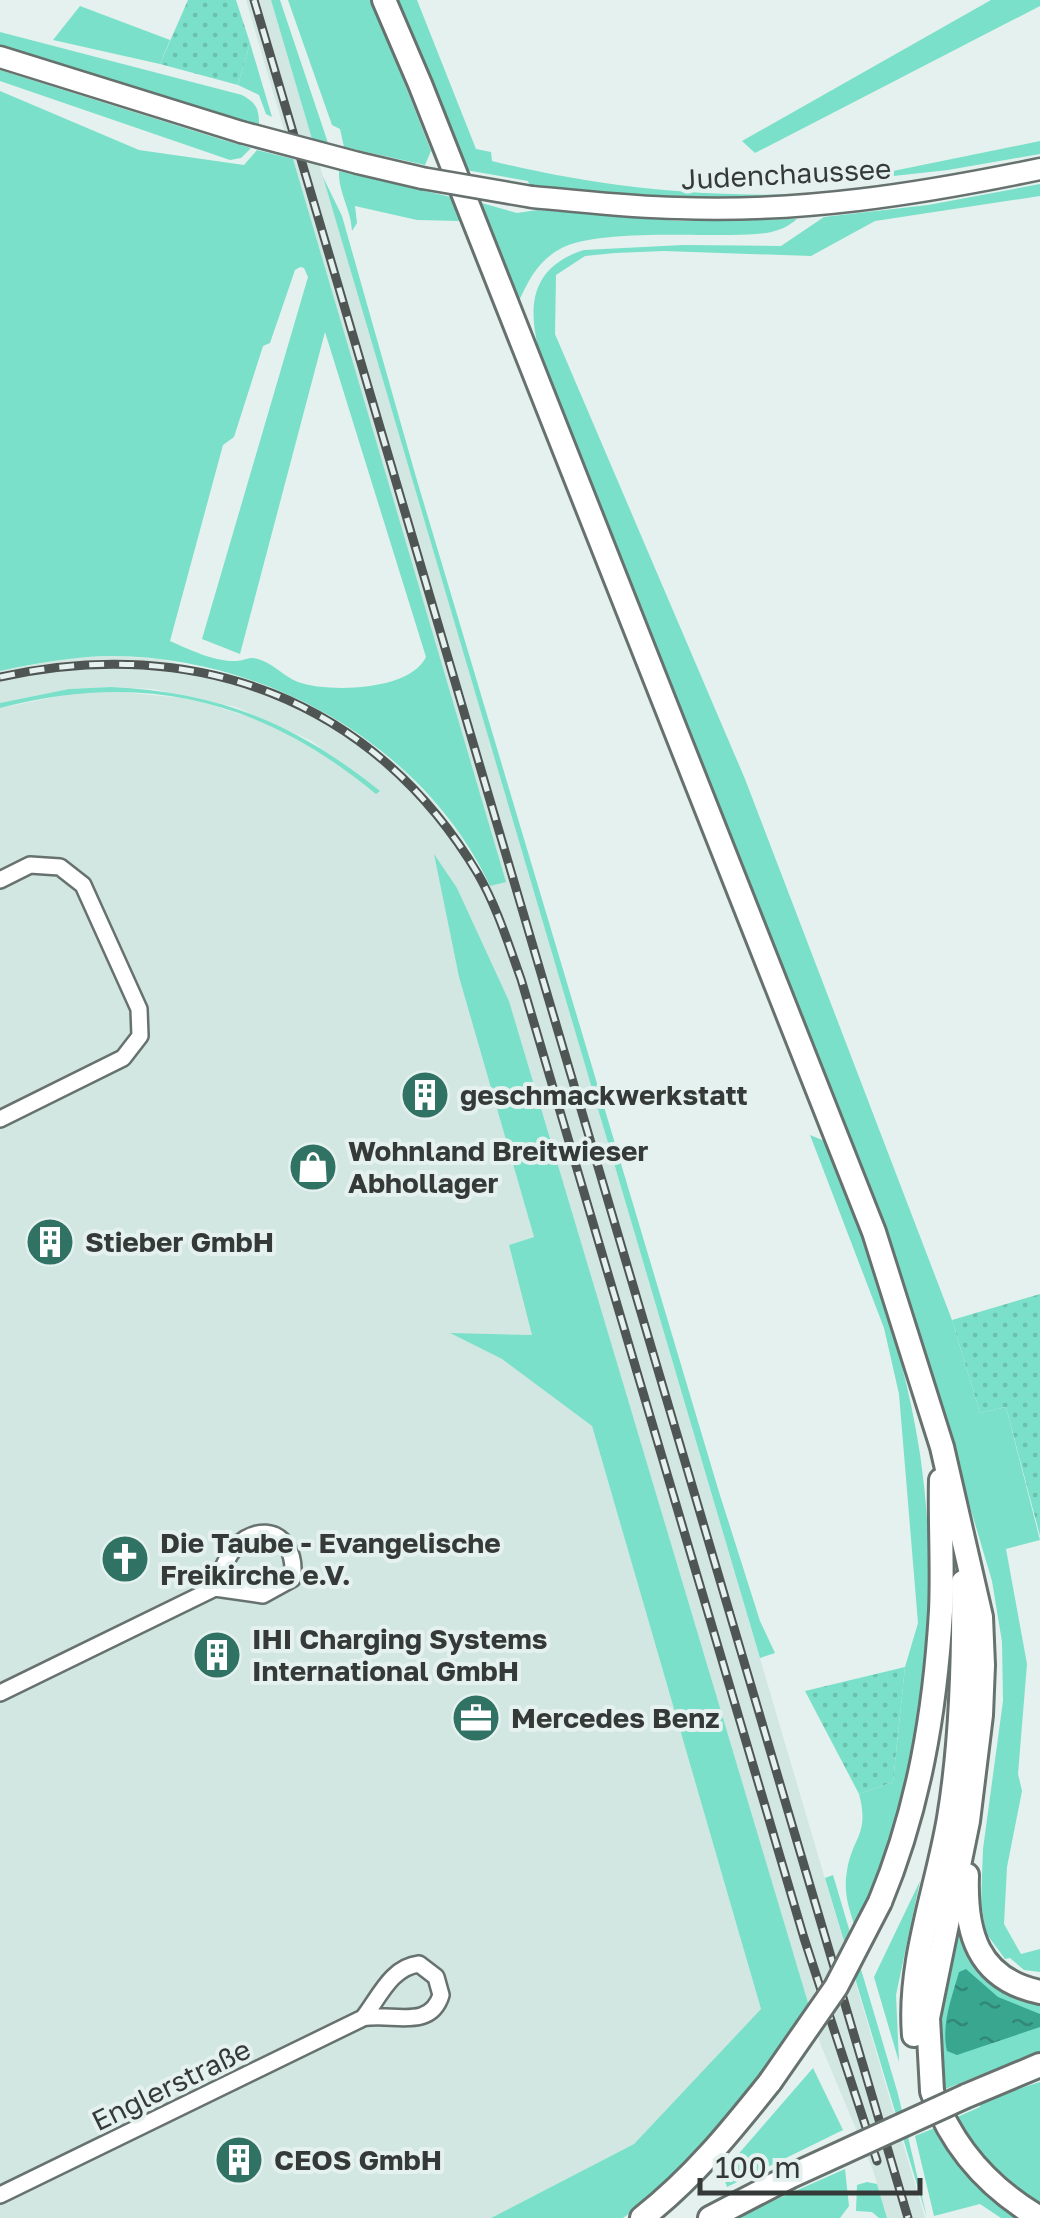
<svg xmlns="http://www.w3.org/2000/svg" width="1040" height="2218" font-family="'Golos Text',sans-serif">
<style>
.built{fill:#d2e7e1}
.grass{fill:#7ae0c9;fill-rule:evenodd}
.garden{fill:url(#garden-dots)}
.water{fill:url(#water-ripples)}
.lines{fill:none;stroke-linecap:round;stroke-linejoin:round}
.minor-casing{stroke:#67726f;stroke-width:20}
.secondary-casing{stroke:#67726f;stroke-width:25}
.primary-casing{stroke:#67726f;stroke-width:28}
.minor{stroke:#fff;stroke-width:15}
.secondary{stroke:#fff;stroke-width:20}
.primary{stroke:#fff;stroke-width:22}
.rail-casing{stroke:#4f5553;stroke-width:9}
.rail{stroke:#e5f1ee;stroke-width:5;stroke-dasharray:15;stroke-linecap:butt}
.secondary-bridge-casing{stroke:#67726f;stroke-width:25;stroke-linecap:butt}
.primary-bridge-casing{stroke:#67726f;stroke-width:28;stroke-linecap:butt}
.secondary-bridge{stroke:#fff;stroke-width:20}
.primary-bridge{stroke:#fff;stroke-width:22}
.labels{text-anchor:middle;stroke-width:8;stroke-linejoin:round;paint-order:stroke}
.street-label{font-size:28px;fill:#353a38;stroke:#e5f1ee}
.poi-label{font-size:28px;font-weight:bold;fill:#353a38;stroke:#e5f1ee;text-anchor:start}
</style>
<defs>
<pattern id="garden-dots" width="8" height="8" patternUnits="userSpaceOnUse" patternTransform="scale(2.5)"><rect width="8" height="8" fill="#7ae0c9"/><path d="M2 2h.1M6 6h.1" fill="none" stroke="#6ac1ad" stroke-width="1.8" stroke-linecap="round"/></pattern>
<pattern id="water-ripples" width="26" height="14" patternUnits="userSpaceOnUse" patternTransform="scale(2.5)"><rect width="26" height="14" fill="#39a690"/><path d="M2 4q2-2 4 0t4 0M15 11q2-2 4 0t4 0" fill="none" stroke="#318877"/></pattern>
</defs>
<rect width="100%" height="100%" fill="#e5f1ee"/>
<polygon class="built" points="246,0 271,0 925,2218 887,2218 873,2170 820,2043 509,1001 457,888 435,857 459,977 534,1237 509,1245 533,1335 452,1334 502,1359 592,1426 761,2009 634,2144 491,2218 0,2218 0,708 70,694 111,691 194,699 273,725 344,768 376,794 312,741 236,707 153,689 111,687 69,689 0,703 0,671 68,658 113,656 158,659 247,678 289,694 366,740 402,769 433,801 461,837 490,886 505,881"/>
<g class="grass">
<polygon points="271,0 280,0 328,143 312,139"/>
<polygon points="288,0 372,0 431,151 425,165 344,147 340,129 332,125"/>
<path d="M 398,0 L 417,0 L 476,149 L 491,152 L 492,161 C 592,186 701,198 804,194 C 882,191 962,176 1040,166 L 793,201 L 656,198 L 530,186 L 528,181 L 466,170 Z"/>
<polygon points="991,0 1040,0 1040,6 755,153 742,141"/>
<polygon points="80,6 170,40 160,64 53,40"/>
<path d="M 0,32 L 242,95 C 256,103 259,108 259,125 L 0,46 Z"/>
<polygon points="250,43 272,117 266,114 259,95 238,85"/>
<polygon points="0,70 223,140 251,148 241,158 230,160 0,81"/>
<path d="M 0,91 L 139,150 L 244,165 L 257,150 L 293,159 L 506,882 L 490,886 C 424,745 266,657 113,656 C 75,656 37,663 0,671 ZM 300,267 L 304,268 L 308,277 L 202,639 L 240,654 L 325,332 L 426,657 C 410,691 328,693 298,682 C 283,676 273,663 258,659 C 248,656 245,661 236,661 C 215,662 188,649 170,641 L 223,445 L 234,437 L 263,346 L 270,343 L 295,270 Z"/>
<polygon points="1040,141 1040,154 948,170 839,182"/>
<path d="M 339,171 L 451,197 L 460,221 L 417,220 L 355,206 L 357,223 L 352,231 C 351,209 338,192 339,171 Z"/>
<polygon points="323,177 342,216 416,477 719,1492 760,1621 775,1653 760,1658"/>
<path d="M 1040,184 L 1040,196 L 875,221 L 811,256 L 664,251 L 615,253 L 585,256 L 556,275 L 555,334 L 745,779 L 952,1320 L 980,1413 L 1006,1407 L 1040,1540 L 1006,1549 L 1027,1664 L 1018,1774 L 1022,1791 L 1007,1867 L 1004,1924 L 1021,1954 L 1040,1949 L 1040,1972 L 1024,1970 L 1010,1958 L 1005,1959 L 986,1933 L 981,1903 L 983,1849 L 1003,1701 L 1002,1642 L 992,1581 L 917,1328 L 872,1202 L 560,414 C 541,357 501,276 584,250 L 683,245 L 781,246 L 824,217 L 928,205 Z"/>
<path d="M 478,202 L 517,213 L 537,210 L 679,221 L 797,219 C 778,236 756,234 731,235 C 691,236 593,230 560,249 C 538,261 528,281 518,303 Z"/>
<path d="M 111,687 C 219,692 295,723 380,791 L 376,794 C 262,700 145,670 0,708 L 0,703 L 69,689 Z"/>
<path d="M 434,854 L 457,888 L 509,1001 L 809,2006 C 761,2085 699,2164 623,2218 L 491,2218 L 634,2144 L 761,2009 L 592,1426 L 502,1359 L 450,1333 L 532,1335 L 509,1245 L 534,1237 L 459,977 Z"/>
<path d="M 810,1135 L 827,1142 C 865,1243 904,1347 920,1454 C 943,1613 924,1782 855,1927 C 849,1909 843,1891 847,1871 C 852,1837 870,1835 859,1794 L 893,1782 L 905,1667 L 918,1623 L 899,1394 L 884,1328 Z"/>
<polygon points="833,1875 898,2094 927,2218 825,1878"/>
<polygon points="920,1881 896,1995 899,2062 874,1977"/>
<polygon points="962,1917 1003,1989 1026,2000 1040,2003 1040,2051 943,2090 934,2018 947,1984"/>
<polygon points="813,2068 843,2130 727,2187 722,2173"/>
<polygon points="1040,2082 1040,2206 982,2156 955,2118 980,2107 979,2102"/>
<path d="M 937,2127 C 957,2165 984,2195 1021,2218 L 1001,2218 L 980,2204 L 934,2216 L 915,2136 Z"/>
<polygon points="845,2169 849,2206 840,2218 734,2218"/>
<polygon points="867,2182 877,2184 887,2218 879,2218 872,2212 856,2211 857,2185"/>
</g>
<g class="garden">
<polygon points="188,0 236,0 250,43 238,85 160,64"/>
<polygon points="1040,1294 1040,1536 1006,1407 980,1413 952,1320"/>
<polygon points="905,1667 893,1782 859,1794 805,1691"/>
</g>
<path class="water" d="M 966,1969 L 998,1997 L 1040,2014 L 1040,2027 L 957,2055 L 947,2051 C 941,2024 952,1997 959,1972 Z"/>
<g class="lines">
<g class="minor-casing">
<g id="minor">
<polyline points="0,880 30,865 60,867 83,885 139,1009 140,1036 123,1058 0,1119"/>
<path d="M 0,1693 L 215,1588 L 263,1595 L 292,1579 C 298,1548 276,1521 245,1539 C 229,1549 221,1571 215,1588"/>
<path d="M 0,2195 L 363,2018 C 391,2012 430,2031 441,1995 L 436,1977 L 419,1964 C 391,1967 379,1998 363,2018"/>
</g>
</g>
<g class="secondary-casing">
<g id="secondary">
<polyline points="0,57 241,132"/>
<polyline points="358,163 422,178"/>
<path d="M 532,197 C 580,201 628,207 677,208 C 800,213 920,194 1040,169"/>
</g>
</g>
<g class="primary-casing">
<g id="primary">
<polyline points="384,0 420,84 874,1232 942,1447 981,1617 983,1665 981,1715 968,1821 928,2018 932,2091"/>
<path d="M 967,1875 C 965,1932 977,1979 1040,1992"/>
<path d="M 880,1902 C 919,1808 935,1712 941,1611 C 943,1567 940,1524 941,1480"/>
<path d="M 914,2035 C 908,1962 937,1889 949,1818 C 962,1740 964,1660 963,1582"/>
<path d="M 933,2094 C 953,2148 990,2189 1040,2218"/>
<polyline points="966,2096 1040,2065"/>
<path d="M 642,2218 C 693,2178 730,2132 770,2082"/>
<polyline points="710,2218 789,2177"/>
</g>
</g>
<use href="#minor" class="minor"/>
<use href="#secondary" class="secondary"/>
<use href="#primary" class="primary"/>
<g class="rail-casing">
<g id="rail">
<polyline points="254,0 908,2218"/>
<path d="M 0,677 C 195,634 374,699 478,874 C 497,907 508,943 521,979 L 804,1938 L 877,2161"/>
</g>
</g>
<use href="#rail" class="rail"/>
<g class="secondary-bridge-casing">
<g id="secondary-bridge">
<polyline points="241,132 358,163"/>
<polyline points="422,178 532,197"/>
</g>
</g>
<g class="primary-bridge-casing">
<g id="primary-bridge">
<polyline points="770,2082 836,1987 880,1902"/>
<polyline points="789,2177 966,2096"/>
</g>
</g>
<use href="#secondary-bridge" class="secondary-bridge"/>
<use href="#primary-bridge" class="primary-bridge"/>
</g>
<defs>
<g id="building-disc" transform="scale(2.5)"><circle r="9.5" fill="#307365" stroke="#e5f1ee"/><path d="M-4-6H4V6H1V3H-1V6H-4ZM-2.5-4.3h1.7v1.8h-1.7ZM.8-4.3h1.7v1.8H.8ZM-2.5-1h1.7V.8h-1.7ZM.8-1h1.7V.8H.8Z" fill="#fff"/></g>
<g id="shop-disc" transform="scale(2.5)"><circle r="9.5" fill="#307365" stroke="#e5f1ee"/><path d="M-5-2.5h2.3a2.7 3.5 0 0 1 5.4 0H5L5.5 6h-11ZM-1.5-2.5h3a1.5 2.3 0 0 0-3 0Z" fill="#fff"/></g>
<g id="church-disc" transform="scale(2.5)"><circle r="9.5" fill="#307365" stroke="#e5f1ee"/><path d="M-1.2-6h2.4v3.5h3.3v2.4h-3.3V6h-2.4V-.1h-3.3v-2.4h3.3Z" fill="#fff"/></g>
<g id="office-disc" transform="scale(2.5)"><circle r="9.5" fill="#307365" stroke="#e5f1ee"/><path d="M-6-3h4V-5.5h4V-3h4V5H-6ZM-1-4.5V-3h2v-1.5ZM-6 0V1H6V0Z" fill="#fff"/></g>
</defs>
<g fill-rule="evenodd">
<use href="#building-disc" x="425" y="1095"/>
<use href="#shop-disc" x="313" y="1167"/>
<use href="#building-disc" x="50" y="1242"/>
<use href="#church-disc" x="125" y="1559"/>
<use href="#building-disc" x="217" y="1655"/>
<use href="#office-disc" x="476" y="1718"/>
<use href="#building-disc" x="239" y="2160"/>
</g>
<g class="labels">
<g class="street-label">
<text transform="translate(786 174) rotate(-3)" y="10">Judenchaussee</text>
<text transform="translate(171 2085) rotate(-26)" y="10">Englerstraße</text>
</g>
<g class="poi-label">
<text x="460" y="1105">geschmackwerkstatt</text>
<text x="348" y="1161">Wohnland Breitwieser<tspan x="348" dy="32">Abhollager</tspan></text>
<text x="85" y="1252">Stieber GmbH</text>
<text x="160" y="1553">Die Taube - Evangelische<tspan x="160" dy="32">Freikirche e.V.</tspan></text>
<text x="252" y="1649">IHI Charging Systems<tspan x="252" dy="32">International GmbH</tspan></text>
<text x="511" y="1728">Mercedes Benz</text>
<text x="274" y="2170">CEOS GmbH</text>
</g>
</g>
<path d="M700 2178v15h220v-15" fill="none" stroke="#353a38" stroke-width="5"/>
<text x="715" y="2178" font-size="30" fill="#353a38" stroke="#e5f1ee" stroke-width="8" paint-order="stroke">100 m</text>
</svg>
